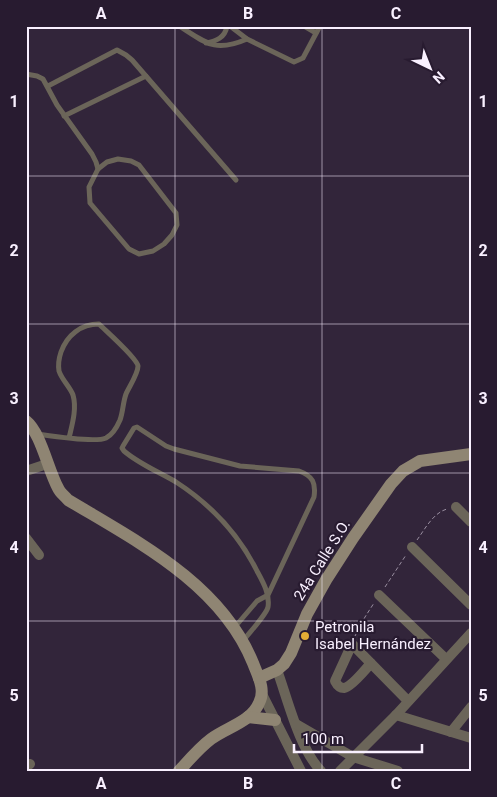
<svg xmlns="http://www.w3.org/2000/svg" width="497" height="797" font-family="Roboto,sans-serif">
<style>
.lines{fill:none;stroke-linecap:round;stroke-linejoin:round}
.path{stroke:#998ea0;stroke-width:1;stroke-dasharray:4 2.5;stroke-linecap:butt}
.lane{stroke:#6b6559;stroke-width:5}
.street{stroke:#6b6559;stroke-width:10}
.secondary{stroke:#8f8573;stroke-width:12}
.grid{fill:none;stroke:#f9f0ff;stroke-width:1;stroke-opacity:0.55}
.poi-dot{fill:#e4ad35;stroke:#281b30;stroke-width:2}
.labels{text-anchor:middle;stroke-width:4.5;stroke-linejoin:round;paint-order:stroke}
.street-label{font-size:15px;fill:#f9f0ff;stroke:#281b30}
.poi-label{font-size:15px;fill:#f9f0ff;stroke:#281b30;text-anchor:start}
.neatline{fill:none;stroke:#f9f0ff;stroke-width:2}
.grid-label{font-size:16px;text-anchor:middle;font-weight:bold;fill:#f9f0ff}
</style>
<rect width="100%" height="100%" fill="#32253a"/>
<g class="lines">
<g class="path">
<path d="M 417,540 C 425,529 433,513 447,509"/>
<polyline points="385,587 406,555"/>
<polyline points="355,636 365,617 374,603"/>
</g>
<g class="lane">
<path d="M 179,26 C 206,43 215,53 247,39"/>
<polyline points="230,26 247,39 294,62 303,58 320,26"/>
<polyline points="304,26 316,33"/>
<path d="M 206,43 C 216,41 225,38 227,26"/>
<polyline points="26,74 37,76 43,79 57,105 92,154 96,162 98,169"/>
<polyline points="48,86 117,50 126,55 132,60 236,180"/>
<polyline points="64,116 146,76"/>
<polygon points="118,159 131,161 139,165 176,213 177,225 172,235 164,244 153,251 139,254 129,249 90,203 89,187 98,169 107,162"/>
<path d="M 37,434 C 51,436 95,443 106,438 C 112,435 117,427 120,420 C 123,412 123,402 126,394 C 129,387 138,374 138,366 C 137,358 106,331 99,324 C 81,324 67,335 61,352 C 59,358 58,365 59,371 C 62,380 70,387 73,395 C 77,409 72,425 69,438"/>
<path d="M 234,628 L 257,601 L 268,595 L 314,497 C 316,483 313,476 299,471 L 240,466 L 174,449 L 166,446 L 137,427 L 134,428 L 123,446 L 122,448 L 124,451 C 139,464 159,472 176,482 C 210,504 239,535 257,571 C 263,582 270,594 268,607 C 267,614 248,634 243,641"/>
</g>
<g class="street">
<polyline points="26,471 47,464"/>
<polyline points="456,507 471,522"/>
<polyline points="26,538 39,555"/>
<polyline points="412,547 471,605"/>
<polyline points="379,595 446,659"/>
<path d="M 371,663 C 366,669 351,687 344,688 C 340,688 337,685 335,681 L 352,644 L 408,701"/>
<path d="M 277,670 C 288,700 299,748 321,771"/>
<polyline points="262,694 301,771"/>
<polyline points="396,715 471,738"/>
<polyline points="296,724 353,757 398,771"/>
<polyline points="451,732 471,707"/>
<polyline points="26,767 30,764"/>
<polyline points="340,771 396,715 471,633"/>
</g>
<g class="secondary">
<path d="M 26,421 C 41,433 48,470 58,488 C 60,493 65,496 68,500 C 138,542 221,584 253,663 C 258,676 266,690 259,703 C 251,722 227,727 211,739 C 199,748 189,760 179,771"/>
<polyline points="259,678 277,670 284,664 291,653 307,614 326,580 353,538 391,484 403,471 420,461 471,454"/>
<polyline points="248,717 275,720"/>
</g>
</g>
<path class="grid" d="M 175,26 L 175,771M 322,26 L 322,771M 26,176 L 471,176M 26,324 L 471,324M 26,473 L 471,473M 26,621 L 471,621"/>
<circle class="poi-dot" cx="305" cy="636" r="5"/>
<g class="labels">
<g class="street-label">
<text transform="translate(322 560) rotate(-58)" y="5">24a Calle S.O.</text>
</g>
<g class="poi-label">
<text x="315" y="632">Petronila<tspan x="315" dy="17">Isabel Hernández</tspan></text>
</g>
</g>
<rect width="497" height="797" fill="none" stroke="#281b30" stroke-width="55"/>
<g transform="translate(430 68) rotate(137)" stroke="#281b30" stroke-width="4" paint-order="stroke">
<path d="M0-4L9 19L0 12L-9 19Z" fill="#f9f0ff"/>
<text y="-8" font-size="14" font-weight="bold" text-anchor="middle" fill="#f9f0ff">N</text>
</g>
<path d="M294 744v8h128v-8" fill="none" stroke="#f9f0ff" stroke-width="2.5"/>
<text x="302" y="744" font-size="15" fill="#f9f0ff" stroke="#281b30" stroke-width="4" paint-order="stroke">100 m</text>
<rect x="28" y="28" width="442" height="742" class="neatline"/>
<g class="grid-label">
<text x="101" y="19">A</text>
<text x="248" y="19">B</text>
<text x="396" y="19">C</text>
<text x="14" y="107">1</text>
<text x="483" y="107">1</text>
<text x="14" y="256">2</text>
<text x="483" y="256">2</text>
<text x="14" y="404">3</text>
<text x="483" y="404">3</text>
<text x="14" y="553">4</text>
<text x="483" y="553">4</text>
<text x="14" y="701">5</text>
<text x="483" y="701">5</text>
<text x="101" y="789">A</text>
<text x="248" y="789">B</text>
<text x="396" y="789">C</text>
</g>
</svg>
